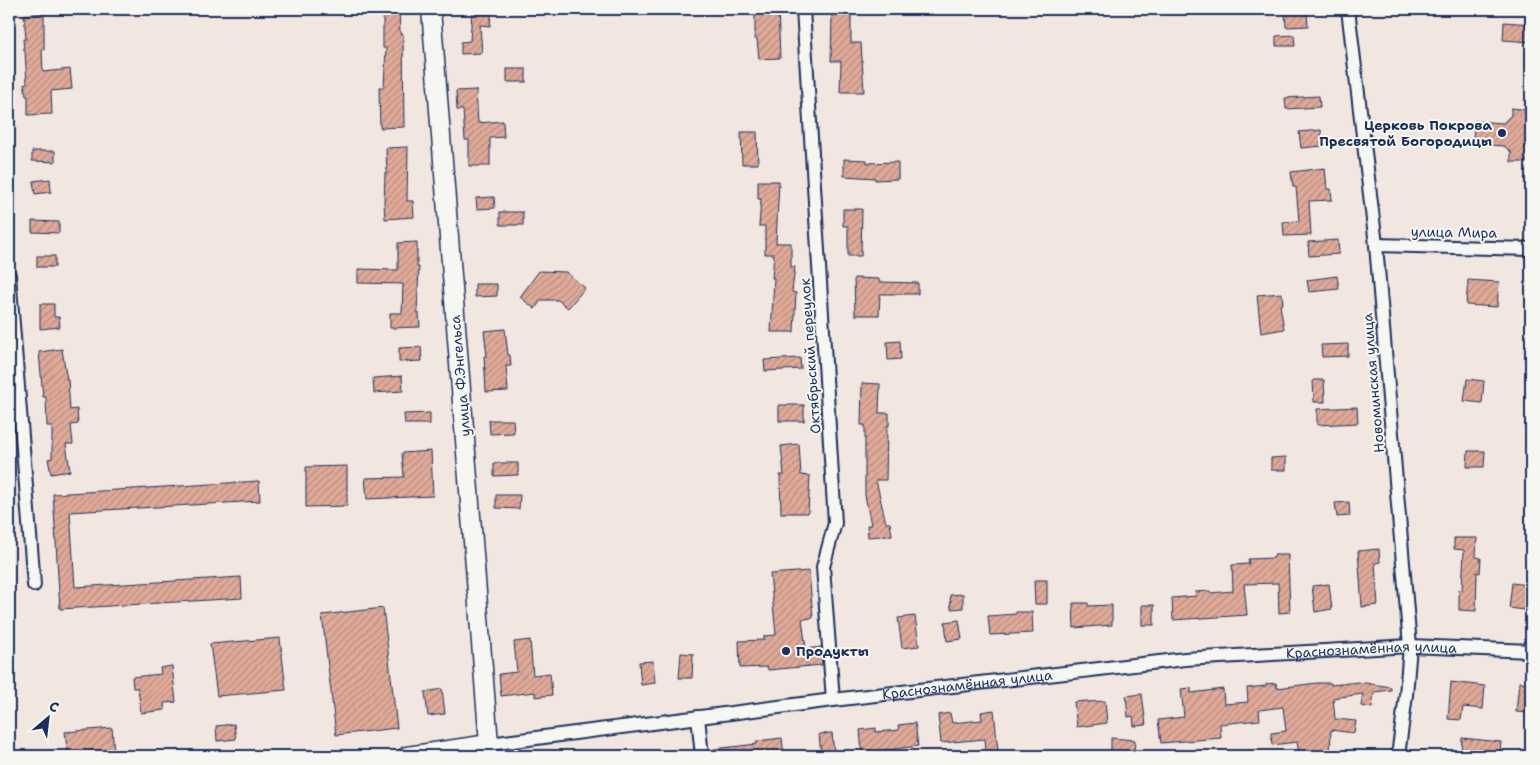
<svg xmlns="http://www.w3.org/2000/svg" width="1540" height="765" font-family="'Shantell Sans',sans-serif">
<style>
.building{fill:url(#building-hatch);stroke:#1b2f5e}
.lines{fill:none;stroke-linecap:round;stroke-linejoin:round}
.minor-casing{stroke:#1b2f5e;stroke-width:16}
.secondary-casing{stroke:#1b2f5e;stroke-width:21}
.minor{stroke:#f6f6f2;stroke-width:12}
.secondary{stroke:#f6f6f2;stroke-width:18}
.poi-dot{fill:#1b2f5e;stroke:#f6f6f2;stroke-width:2}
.labels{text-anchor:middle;stroke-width:4;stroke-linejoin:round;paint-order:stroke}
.poi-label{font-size:14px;font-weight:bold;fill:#1b2f5e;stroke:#f6f6f2;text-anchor:end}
.street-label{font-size:14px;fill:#1b2f5e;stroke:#f6f6f2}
</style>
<defs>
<pattern id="building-hatch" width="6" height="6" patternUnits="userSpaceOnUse" patternTransform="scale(1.25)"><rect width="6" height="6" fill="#e1aa99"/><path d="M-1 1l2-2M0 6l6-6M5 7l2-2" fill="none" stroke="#b68b80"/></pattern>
</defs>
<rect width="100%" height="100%" fill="#f2e7e0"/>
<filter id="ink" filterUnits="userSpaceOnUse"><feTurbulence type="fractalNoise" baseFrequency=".02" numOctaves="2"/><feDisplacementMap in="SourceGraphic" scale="10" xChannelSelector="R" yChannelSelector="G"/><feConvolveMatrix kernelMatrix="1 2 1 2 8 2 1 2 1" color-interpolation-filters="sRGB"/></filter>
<g filter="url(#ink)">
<g class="building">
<polygon points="383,9 399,9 400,34 403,34 404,127 380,128 379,87 384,87 386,48 383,48"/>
<polygon points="755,9 778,9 780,58 759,59 757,39 755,39"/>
<polygon points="472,11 491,14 490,26 480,25 482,53 461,54 461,42 470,41"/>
<polygon points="1307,12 1308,26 1286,27 1285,13"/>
<polygon points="44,13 44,50 42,50 43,72 70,69 72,89 51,91 52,114 28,115 28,96 26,96 24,84 27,83 25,51 24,51 23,39 26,39 24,15"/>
<polygon points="832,14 851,14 851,43 861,43 864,92 840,92 841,61 831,61"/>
<polygon points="1504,22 1531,24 1531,42 1503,40"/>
<polygon points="1294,35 1295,46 1276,46 1276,36"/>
<rect x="507" y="69" width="19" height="13"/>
<polygon points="476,90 478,123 503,121 504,137 490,138 490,166 469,166 469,140 465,140 463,110 457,110 456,91"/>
<polygon points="1319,96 1320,107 1286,109 1285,98"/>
<polygon points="1511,108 1529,110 1528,116 1531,121 1530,162 1511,162 1511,152 1504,146 1473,144 1474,121 1503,123 1511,115"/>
<polygon points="1321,130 1323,146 1301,148 1299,132"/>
<polygon points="741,132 757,132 758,164 742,164"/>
<polygon points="408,147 407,201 413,201 414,217 385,219 384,203 385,173 387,173 386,148"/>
<polygon points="32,151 55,151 55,162 32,161"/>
<polygon points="844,159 867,160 867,163 898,162 898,179 875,180 875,178 844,176"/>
<polygon points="1325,168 1327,189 1331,189 1332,200 1309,201 1311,235 1284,236 1283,222 1299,221 1296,187 1293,187 1291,172"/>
<polygon points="50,179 51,192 35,194 33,181"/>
<polygon points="758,181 779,181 776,243 791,243 791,267 795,267 792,292 796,293 794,332 771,332 774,278 772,278 774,254 765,254 765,226 759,226 761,199 758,199"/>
<polygon points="494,197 495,208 477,209 476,198"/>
<polygon points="843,209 862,209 861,256 848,256 848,226 843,226"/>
<rect x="500" y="212" width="23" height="13"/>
<polygon points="32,221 59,222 59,233 32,232"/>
<polygon points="1338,240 1339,254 1309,256 1308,242"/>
<polygon points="417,242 417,267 419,267 417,313 419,313 420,327 390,328 390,313 402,313 403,284 358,283 358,269 398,270 398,243"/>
<rect x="37" y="256" width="18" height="11"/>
<polygon points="539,271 566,272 585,288 568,308 558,300 541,300 535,309 520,297"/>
<polygon points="1337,276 1339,289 1309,292 1307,280"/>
<polygon points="854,278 879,279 879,282 918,283 918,294 880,294 879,315 855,315"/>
<polygon points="1468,280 1499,282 1497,307 1466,305"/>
<polygon points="475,284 497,284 497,296 475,297"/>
<polygon points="1282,293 1283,304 1280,305 1284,329 1261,333 1257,295"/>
<polygon points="40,304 54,304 54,317 59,317 60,327 40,329"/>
<polygon points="505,329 508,355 510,355 511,366 506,366 508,391 486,392 484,356 487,356 484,331"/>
<polygon points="900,341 901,359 888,360 887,342"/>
<polygon points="1348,344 1348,356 1322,357 1321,345"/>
<polygon points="421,347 422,361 399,362 399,348"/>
<polygon points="62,349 67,380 68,380 70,410 77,409 78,424 71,425 73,444 66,444 70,471 51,474 48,459 52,458 52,426 47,426 46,397 43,397 39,352"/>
<polygon points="800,358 801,369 765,371 764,360"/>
<polygon points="402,376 403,391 374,393 373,378"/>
<polygon points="1467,379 1484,381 1482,403 1464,401"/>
<polygon points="1313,380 1324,380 1325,402 1314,402"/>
<polygon points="862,383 880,384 879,413 889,413 889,426 887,426 886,480 876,480 886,523 890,523 892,535 868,537 867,525 871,525 865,495 865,425 861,425"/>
<rect x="779" y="405" width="25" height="16"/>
<polygon points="1357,407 1358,423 1317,425 1317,409"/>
<polygon points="430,413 430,424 405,424 404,414"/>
<polygon points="489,420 513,420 514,433 490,434"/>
<polygon points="799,444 801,475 810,476 808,513 781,513 780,475 784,475 781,446"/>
<polygon points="431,451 433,496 367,499 365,478 404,477 402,453"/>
<polygon points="1468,451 1485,451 1484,467 1467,467"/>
<polygon points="1286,457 1286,470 1271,470 1271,458"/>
<polygon points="494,463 518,463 518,475 494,476"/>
<polygon points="347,466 347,506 306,507 306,467"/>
<polygon points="259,481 260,501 70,512 75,587 241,577 242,598 60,609 53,494"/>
<polygon points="496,495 520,495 519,509 496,508"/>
<polygon points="1349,502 1350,516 1337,517 1335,503"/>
<polygon points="1454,538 1477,538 1476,557 1481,558 1480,573 1477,572 1476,611 1459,610 1459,590 1462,591 1464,550 1454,549"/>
<polygon points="1379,549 1380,562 1375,563 1378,605 1362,607 1358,551"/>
<polygon points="1274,555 1288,555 1290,612 1279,613 1278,583 1244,584 1247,615 1173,620 1172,598 1196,596 1195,592 1210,591 1210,593 1233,591 1232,565 1249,564 1248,559 1274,558"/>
<polygon points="809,571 813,618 802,619 806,649 821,647 822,665 768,670 768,667 740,668 739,641 764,640 764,636 776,635 770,574"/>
<polygon points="1034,580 1047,580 1047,604 1035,604"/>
<polygon points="1512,583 1527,585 1524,610 1509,608"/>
<polygon points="1329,584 1332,609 1315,612 1312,586"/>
<polygon points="963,594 963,608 951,609 950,595"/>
<polygon points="1073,603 1088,603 1088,606 1112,605 1112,625 1074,628"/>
<rect x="1142" y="605" width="12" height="20"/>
<polygon points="383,608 397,728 336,735 322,615"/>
<polygon points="1016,612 1032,612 1033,633 990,635 988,616 1016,614"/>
<polygon points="915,616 919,646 902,648 898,618"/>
<polygon points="959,620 962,639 947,641 945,622"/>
<polygon points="280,638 286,690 217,696 210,644"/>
<polygon points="530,640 533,675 550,673 552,695 535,697 535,692 501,696 499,674 517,672 514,642"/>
<polygon points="681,653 693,654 692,678 679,678"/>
<polygon points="653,661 655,683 641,685 639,662"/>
<polygon points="172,666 176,702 164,703 165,710 141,713 138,688 133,688 132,677 161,674 160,668"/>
<polygon points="1358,682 1391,687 1391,690 1374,692 1372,708 1361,706 1363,694 1333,698 1335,719 1356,721 1354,733 1331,730 1330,756 1317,756 1317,752 1299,754 1297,742 1272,745 1271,733 1286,731 1283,707 1259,710 1260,720 1220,724 1221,738 1161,743 1158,720 1184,717 1181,689 1191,688 1191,693 1223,689 1224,704 1248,702 1247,688 1266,686 1266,684 1276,683 1277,688 1317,683 1331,683 1331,685"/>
<polygon points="1451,682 1485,686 1483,709 1463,707 1461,720 1448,719"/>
<polygon points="1519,682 1531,683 1530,713 1516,712"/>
<polygon points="442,689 445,714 428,716 425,692"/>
<polygon points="1142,694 1146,725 1134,726 1133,716 1128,717 1126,696"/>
<polygon points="1088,701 1088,702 1105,701 1107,723 1077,727 1074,702"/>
<polygon points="994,710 998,751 986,752 985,739 941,743 938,715 950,713 952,723 982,720 981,712"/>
<polygon points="915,723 918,746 862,753 860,730 876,728 876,732 899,730 898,725"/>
<polygon points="234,724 236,739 217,741 216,726"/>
<polygon points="112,728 114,752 68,756 65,732"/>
<polygon points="832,733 834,753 821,754 819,734"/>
<polygon points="782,738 784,756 714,756 714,749 757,744 757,741"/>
<polygon points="1111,738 1135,740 1134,754 1111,753"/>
<polygon points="1462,738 1501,742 1500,752 1474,750 1474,754 1461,753"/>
</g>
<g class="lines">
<g class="minor-casing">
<g id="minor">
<polyline points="803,9 835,523 823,567 833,700"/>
<polyline points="1348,9 1376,245 1410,646 1406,695 1398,756"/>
<polyline points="1376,245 1531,249"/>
<polyline points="9,275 34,585"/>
<polyline points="698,717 702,756"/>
<path id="s1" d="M 489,744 L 833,700 L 1185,659 L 1410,646 L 1531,651"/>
</g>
</g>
<g class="secondary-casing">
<polyline id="secondary" points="407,756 489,744 431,9"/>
</g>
<use href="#minor" class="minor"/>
<use href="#secondary" class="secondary"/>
</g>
</g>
<g class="poi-dot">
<circle cx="1502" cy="133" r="5"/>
<circle cx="786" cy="651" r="5"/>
</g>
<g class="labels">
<g class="poi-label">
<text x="1492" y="130">Церковь Покрова<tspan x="1492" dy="16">Пресвятой Богородицы</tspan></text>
<text x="796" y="656" text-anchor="start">Продукты</text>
</g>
<g class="street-label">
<text transform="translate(1454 232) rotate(1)" y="5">улица Мира</text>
<text transform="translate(810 356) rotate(-94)" y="5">Октябрьский переулок</text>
<text transform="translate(460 376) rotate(-95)" y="5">улица Ф.Энгельса</text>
<text transform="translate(1373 383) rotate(-95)" y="5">Новоминская улица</text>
<text dy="5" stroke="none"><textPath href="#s1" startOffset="888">Краснознамённая улица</textPath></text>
<text dy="5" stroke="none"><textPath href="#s1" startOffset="482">Краснознамённая улица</textPath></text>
</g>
</g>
<rect width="1540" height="765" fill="none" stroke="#f6f6f2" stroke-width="30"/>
<rect x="15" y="15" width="1510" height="735" fill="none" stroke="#1b2f5e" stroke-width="2" filter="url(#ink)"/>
<g transform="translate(48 718) rotate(28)" stroke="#f6f6f2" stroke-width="4" paint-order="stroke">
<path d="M0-4L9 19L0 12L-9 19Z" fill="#1b2f5e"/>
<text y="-8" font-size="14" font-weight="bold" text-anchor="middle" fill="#1b2f5e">С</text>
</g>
</svg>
